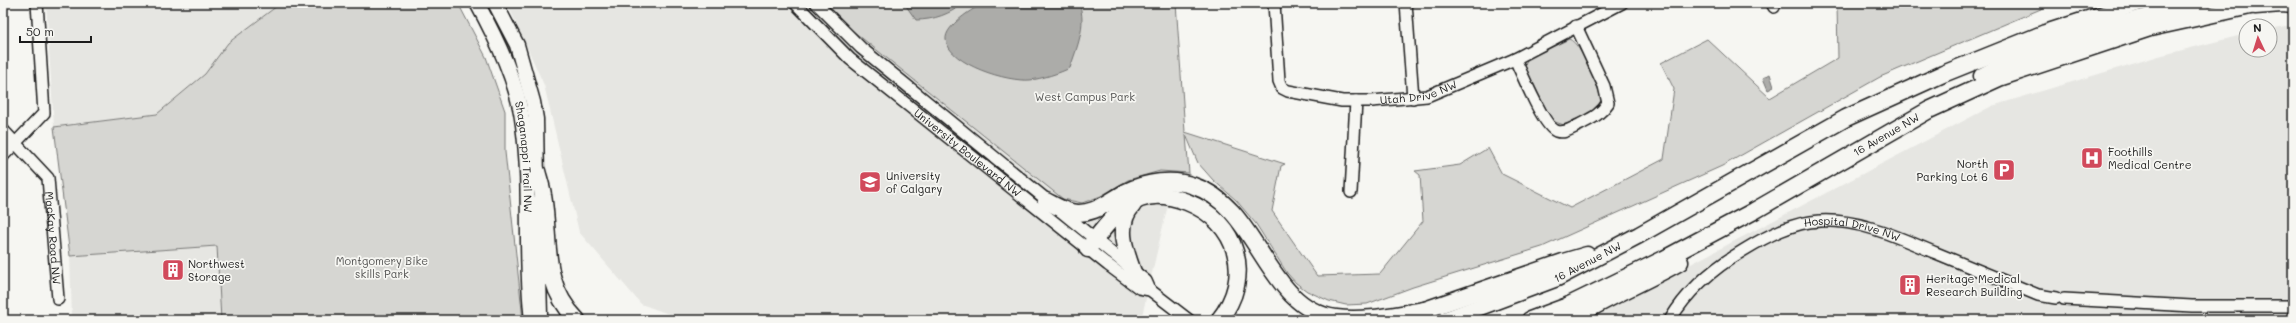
<svg xmlns="http://www.w3.org/2000/svg" width="2296" height="323" font-family="Mali,sans-serif">
<style>
.built{fill:#e6e6e2}
.green{fill:#d6d6d2;stroke:#797977}
.water{fill:#acaca9;stroke:#727271}
.lines{fill:none;stroke-linecap:round;stroke-linejoin:round}
.minor-casing{stroke:#1c1c1c;stroke-width:14}
.major-casing{stroke:#1c1c1c;stroke-width:17}
.highway-casing{stroke:#1c1c1c;stroke-width:19}
.minor{stroke:#f6f6f2;stroke-width:11}
.major{stroke:#f6f6f2;stroke-width:14}
.highway{stroke:#f6f6f2;stroke-width:16}
.labels{text-anchor:middle;stroke-width:3.5;stroke-linejoin:round;paint-order:stroke}
.street-label{font-size:11px;fill:#1c1c1c;stroke:#f6f6f2}
.park-label{font-size:11px;fill:#545453;stroke:#f6f6f2}
.poi-label{font-size:11px;fill:#1c1c1c;stroke:#f6f6f2;text-anchor:start}
</style>
<rect width="100%" height="100%" fill="#f6f6f2"/>
<filter id="ink" filterUnits="userSpaceOnUse"><feTurbulence type="fractalNoise" baseFrequency=".025" numOctaves="2"/><feDisplacementMap in="SourceGraphic" scale="8" xChannelSelector="R" yChannelSelector="G"/><feConvolveMatrix kernelMatrix="1 2 1 2 8 2 1 2 1" color-interpolation-filters="sRGB"/></filter>
<g filter="url(#ink)">
<g class="built">
<polygon points="46,3 281,3 228,43 205,74 157,114 54,127"/>
<polygon points="507,3 1176,3 1185,132 1141,320 685,320 641,304 579,232 544,85"/>
<polygon points="2285,26 2293,27 2293,320 1584,320 1992,106 2159,56 2246,34 2246,50 2270,50 2270,29"/>
<polygon points="217,246 221,320 72,320 70,256"/>
</g>
<g class="green">
<polygon points="281,3 458,3 486,57 505,111 505,152 523,320 221,320 217,246 70,256 54,127 157,114 205,74 228,43"/>
<polygon points="818,3 1176,3 1185,132 1285,164 1281,166 1272,211 1317,276 1380,274 1423,221 1420,175 1415,171 1460,165 1488,148 1502,174 1570,208 1664,159 1674,89 1661,63 1707,39 1770,98 1838,58 1837,3 2055,3 1880,77 1722,166 1542,247 1413,287 1367,304 1346,305 1329,301 1307,291 1296,283 1287,273 1256,224 1236,200 1213,180 1198,163 1186,135 1189,173 1160,171 1128,180 1101,196 1082,203 1063,199"/>
<path d="M 1569,39 C 1581,43 1599,87 1601,100 L 1596,110 L 1564,125 L 1552,121 L 1525,66 L 1527,59 Z"/>
</g>
<g class="water">
<path d="M 904,3 L 964,3 C 950,14 934,20 916,20 Z"/>
<path d="M 984,3 L 1079,3 C 1087,25 1077,47 1070,68 C 1060,73 1041,79 1030,80 C 1008,82 950,65 946,40 C 944,26 974,8 984,3 Z"/>
<polygon points="1770,74 1774,87 1768,90 1763,78"/>
</g>
<g class="lines">
<g class="minor-casing">
<g id="minor">
<path id="s1" d="M 795,3 L 850,59 L 1108,265 L 1139,288 L 1150,290 L 1189,320"/>
<polyline points="816,3 861,48 1146,281 1150,290"/>
<path id="s2" d="M 1274,3 L 1279,81 L 1282,88 L 1288,91 L 1342,101 L 1372,101 L 1427,96 L 1515,59 L 1622,3"/>
<polyline points="1406,3 1413,98"/>
<polyline points="1772,3 1774,7"/>
<path d="M 1515,59 C 1522,73 1543,126 1556,131 C 1565,134 1572,128 1579,125 C 1592,118 1600,115 1608,103 L 1604,86 L 1576,26"/>
<path id="s3" d="M 3,130 L 48,178 L 58,299"/>
<polyline points="3,156 44,113 37,3"/>
<polyline points="1351,192 1356,101"/>
<polyline points="2064,299 2192,306 2293,306"/>
<path id="s4" d="M 1670,320 C 1688,290 1715,267 1744,250 C 1767,236 1793,222 1820,221 C 1861,219 1899,238 1936,253 C 1970,267 2004,281 2038,295 L 2056,298"/>
</g>
</g>
<g class="major-casing">
<g id="major">
<path id="s5" d="M 477,3 C 497,40 518,83 523,125 C 532,190 524,255 532,320"/>
<polyline points="495,3 517,45 533,102 536,119 537,183"/>
<polyline points="537,203 540,315"/>
</g>
</g>
<g class="highway-casing">
<g id="highway">
<polyline points="2255,6 2282,4 2293,5"/>
<path d="M 1982,76 C 2049,40 2127,22 2201,3"/>
<path d="M 537,171 C 539,179 542,187 543,195 C 551,242 540,282 577,320"/>
<path d="M 1046,201 C 1054,205 1062,210 1071,212 C 1092,217 1109,201 1126,192 C 1146,182 1173,178 1194,186 C 1259,207 1266,309 1336,318 C 1366,322 1397,314 1426,310"/>
<path d="M 1088,249 C 1101,231 1118,208 1140,199 C 1155,193 1172,196 1187,202 C 1238,222 1254,277 1219,320"/>
<path d="M 1133,272 C 1125,250 1115,224 1133,205"/>
<polyline points="1416,313 1563,262 1587,255"/>
<path id="s6" d="M 1445,320 L 1557,278 L 1639,235 L 1846,118 L 1943,74 L 2045,33 L 2137,3"/>
<path id="s7" d="M 1530,320 L 1565,307 L 1664,259 L 1754,211 L 1929,110 L 1999,78 L 2150,28 L 2264,3"/>
<path d="M 1571,320 C 1605,298 1645,282 1680,262"/>
</g>
</g>
<use href="#minor" class="minor"/>
<use href="#major" class="major"/>
<use href="#highway" class="highway"/>
</g>
</g>
<defs>
<g id="hospital-square" transform="scale(1.15)"><rect x="-9" y="-9" width="18" height="18" rx="4" fill="#d1495b" stroke="#f6f6f2"/><path d="M-5-5h3v3.5h4V-5h3V5h-3V1.5h-4V5h-3Z" fill="#fff"/></g>
<g id="parking-square" transform="scale(1.15)"><rect x="-9" y="-9" width="18" height="18" rx="4" fill="#d1495b" stroke="#f6f6f2"/><path d="M-3.5-5.5H1a3.5 3.5 0 0 1 0 7H-1V5.5H-3.5ZM-1-3.4V-.6H.8a1.4 1.4 0 0 0 0-2.8Z" fill="#fff"/></g>
<g id="university-square" transform="scale(1.15)"><rect x="-9" y="-9" width="18" height="18" rx="4" fill="#d1495b" stroke="#f6f6f2"/><path d="M0-5L7-2L0 1L-7-2ZM-4 1L0 2.5L4 1V4Q0 6-4 4Z" fill="#fff"/></g>
<g id="building-square" transform="scale(1.15)"><rect x="-9" y="-9" width="18" height="18" rx="4" fill="#d1495b" stroke="#f6f6f2"/><path d="M-4-6H4V6H1V3H-1V6H-4ZM-2.5-4.3h1.7v1.8h-1.7ZM.8-4.3h1.7v1.8H.8ZM-2.5-1h1.7V.8h-1.7ZM.8-1h1.7V.8H.8Z" fill="#fff"/></g>
</defs>
<g fill-rule="evenodd">
<use href="#hospital-square" x="2092" y="158"/>
<use href="#parking-square" x="2004" y="170"/>
<use href="#university-square" x="870" y="182"/>
<use href="#building-square" x="173" y="270"/>
<use href="#building-square" x="1910" y="285"/>
</g>
<g class="labels">
<g class="street-label">
<text dy="4" stroke="none"><textPath href="#s2" startOffset="225">Utah Drive NW</textPath></text>
<text dy="4" stroke="none"><textPath href="#s7" startOffset="402">16 Avenue NW</textPath></text>
<text dy="4" stroke="none"><textPath href="#s1" startOffset="229">University Boulevard NW</textPath></text>
<text dy="4" stroke="none"><textPath href="#s5" startOffset="163">Shaganappi Trail NW</textPath></text>
<text dy="4" stroke="none"><textPath href="#s4" startOffset="218">Hospital Drive NW</textPath></text>
<text dy="4" stroke="none"><textPath href="#s3" startOffset="126">MacKay Road NW</textPath></text>
<text dy="4" stroke="none"><textPath href="#s6" startOffset="154">16 Avenue NW</textPath></text>
</g>
<g class="park-label">
<text x="1085" y="101">West Campus Park</text>
<text x="382" y="265">Montgomery Bike<tspan x="382" dy="13">skills Park</tspan></text>
</g>
<g class="poi-label">
<text x="2108" y="156">Foothills<tspan x="2108" dy="13">Medical Centre</tspan></text>
<text x="1988" y="168" text-anchor="end">North<tspan x="1988" dy="13">Parking Lot 6</tspan></text>
<text x="886" y="180">University<tspan x="886" dy="13">of Calgary</tspan></text>
<text x="188" y="268">Northwest<tspan x="188" dy="13">Storage</tspan></text>
<text x="1926" y="283">Heritage Medical<tspan x="1926" dy="13">Research Building</tspan></text>
</g>
</g>
<rect width="2296" height="323" fill="none" stroke="#f6f6f2" stroke-width="16"/>
<rect x="8" y="8" width="2280" height="307" fill="none" stroke="#1c1c1c" stroke-width="1.5" filter="url(#ink)"/>
<g transform="translate(2258 38) rotate(356)"><circle r="19" fill="#f6f6f2" stroke="#9f9f9c"/>
<path d="M0-3L7 15L0 10L-7 15Z" fill="#d1495b"/>
<text y="-6" font-size="11" font-weight="bold" text-anchor="middle" fill="#1c1c1c">N</text>
</g>
<path d="M20 36v6h71v-6" fill="none" stroke="#1c1c1c" stroke-width="2"/>
<text x="26" y="36" font-size="12" fill="#1c1c1c" stroke="#f6f6f2" stroke-width="3" paint-order="stroke">50 m</text>
</svg>
